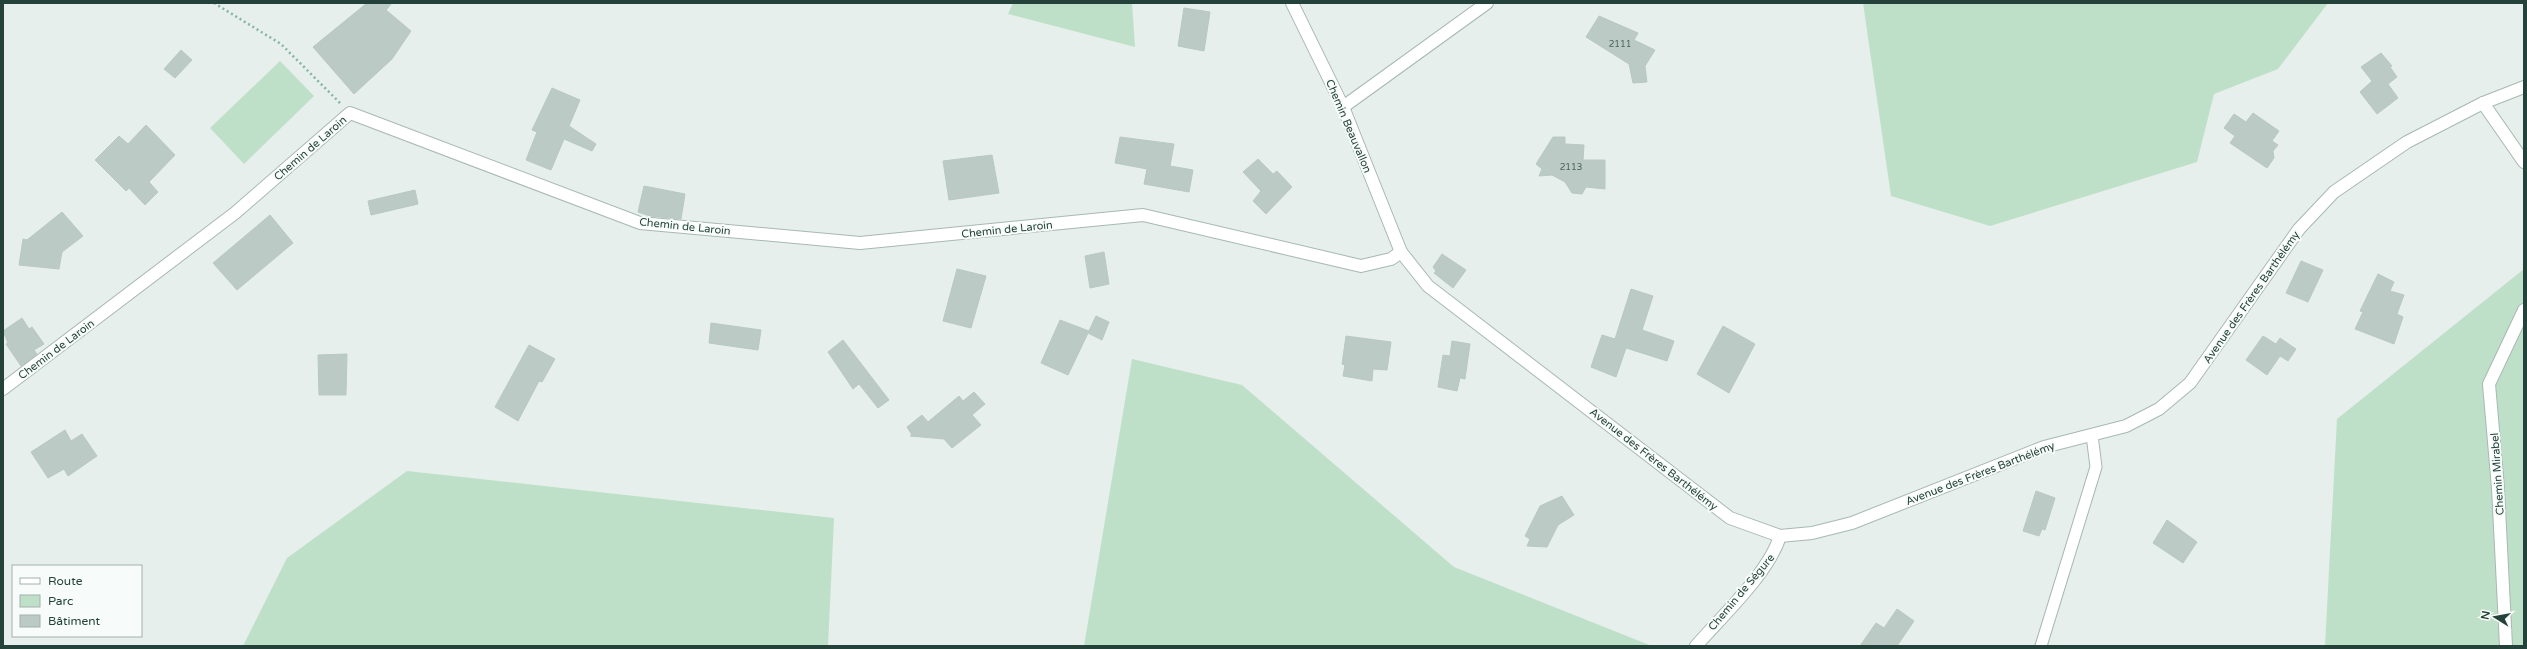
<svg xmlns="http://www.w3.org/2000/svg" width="2527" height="649" font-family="'Varela Round',sans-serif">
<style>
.green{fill:#bfe0c8}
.building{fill:#bbcac4;stroke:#b8c9c2}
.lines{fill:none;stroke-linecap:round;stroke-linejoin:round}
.service-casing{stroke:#a8b8b2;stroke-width:13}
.minor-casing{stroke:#a8b8b2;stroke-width:14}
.tertiary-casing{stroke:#a8b8b2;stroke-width:14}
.path{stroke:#86b3a5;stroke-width:2.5;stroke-dasharray:2 3;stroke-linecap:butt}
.service{stroke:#fff;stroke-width:11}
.minor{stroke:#fff;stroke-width:12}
.tertiary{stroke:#fff;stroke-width:12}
.labels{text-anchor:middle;stroke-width:4;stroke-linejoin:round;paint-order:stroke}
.number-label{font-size:9px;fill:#4a645c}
.street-label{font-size:11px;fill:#24423a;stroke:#f7fbf9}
</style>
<rect width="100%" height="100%" fill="#e6efeb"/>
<g class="green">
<polygon points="1013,3 1132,3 1135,47 1008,14"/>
<polygon points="1863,3 2328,3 2278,69 2214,94 2197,162 1990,226 1891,196"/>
<polygon points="280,61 314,96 244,164 210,128"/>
<polygon points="2524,269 2524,646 2325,646 2337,419"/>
<polygon points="1132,359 1242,385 1454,567 1652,646 1084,646"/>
<polygon points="407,471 834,518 828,646 243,646 287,558"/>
</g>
<g class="building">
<polygon points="367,3 392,3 386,10 411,31 392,59 354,94 313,47"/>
<polygon points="1184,8 1210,12 1204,51 1178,46"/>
<polygon points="1599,16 1638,33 1634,40 1655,50 1645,66 1647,82 1633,83 1629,64 1586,37"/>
<polygon points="181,50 192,60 175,78 164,69"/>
<polygon points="2381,53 2392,66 2390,67 2397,77 2388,84 2398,98 2377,114 2360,92 2372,81 2361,67"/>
<polygon points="552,88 580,100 569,126 596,144 592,151 564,139 551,170 526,160 537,132 532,130"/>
<polygon points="2253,113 2279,131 2272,141 2278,145 2273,151 2274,158 2267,168 2230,143 2235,136 2224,128 2234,114 2246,122"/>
<polygon points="146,125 175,155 149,182 158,192 145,205 129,188 126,191 95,160 119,136 128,144"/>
<polygon points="1120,137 1174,144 1170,166 1193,170 1189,192 1144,184 1147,169 1115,163"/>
<polygon points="1553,137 1565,137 1565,144 1584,145 1583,160 1605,160 1605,189 1586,187 1582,194 1572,193 1565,182 1552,175 1539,176 1542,169 1536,164"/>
<polygon points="992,155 999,193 949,200 943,161"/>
<polygon points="1258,159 1273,174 1277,171 1292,187 1266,214 1253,201 1261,191 1243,172"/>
<polygon points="644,186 685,194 681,219 650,216 638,212"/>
<polygon points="415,190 418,204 371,215 368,201"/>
<polygon points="62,212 83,236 62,252 59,269 19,265 23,239 27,240"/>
<polygon points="270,215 293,243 237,290 213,263"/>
<polygon points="1104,252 1109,284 1090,288 1085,256"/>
<polygon points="1442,254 1466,270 1453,288 1434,273 1436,271 1433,267"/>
<polygon points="2301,261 2323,270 2308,302 2286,293"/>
<polygon points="957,269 986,276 971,328 943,321"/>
<polygon points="2378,274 2394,282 2390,291 2404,295 2397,314 2403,317 2394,344 2355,329 2363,312 2360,311"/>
<polygon points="1631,289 1653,296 1642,330 1674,341 1667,361 1626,348 1616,377 1591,367 1602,335 1615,339"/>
<polygon points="1096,316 1109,322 1102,340 1088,333"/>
<polygon points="22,318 29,329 32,327 44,344 34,350 37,354 21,366 6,344 8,343 3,331"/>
<polygon points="1060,320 1089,331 1068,375 1041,363"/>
<polygon points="711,323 761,330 758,350 709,343"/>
<polygon points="1723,326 1755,344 1729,393 1697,374"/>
<polygon points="1346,336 1391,342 1387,370 1373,369 1372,381 1343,376 1345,365 1342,364"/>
<polygon points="2263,336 2276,344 2280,338 2296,349 2288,361 2280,356 2267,375 2246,360"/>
<polygon points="843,340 889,400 878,408 859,384 853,389 828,352"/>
<polygon points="1452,341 1470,344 1465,379 1460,378 1457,391 1438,387 1443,355 1450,356"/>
<polygon points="529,345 555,359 542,382 539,381 518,421 495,407"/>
<polygon points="347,354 346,395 319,395 318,355"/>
<polygon points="974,392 985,404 972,415 981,425 952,448 944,439 910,436 912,435 907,427 922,415 928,422 959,396 963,401"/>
<polygon points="65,430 71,441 82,434 97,456 68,476 64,469 48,478 31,452"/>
<polygon points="2036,491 2055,498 2045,530 2042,529 2039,536 2023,531"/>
<polygon points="1562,496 1574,515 1558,525 1547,547 1527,546 1530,539 1525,536 1540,506"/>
<polygon points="2167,520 2197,542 2183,563 2153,543"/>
<polygon points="1897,609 1914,621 1897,646 1860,646 1876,623 1884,628"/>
</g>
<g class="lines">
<g class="service-casing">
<polyline id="service" points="2041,646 2096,467 2092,435"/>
</g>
<g class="minor-casing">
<g id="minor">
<polyline points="2483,103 2524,162"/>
<polyline points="1343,107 1487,3"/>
<polyline points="3,389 235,213 350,113 640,223 860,243 1143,215 1361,266 1391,259 1401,252"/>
<path d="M 1696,646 C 1722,616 1769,573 1780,536"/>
<polyline points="2506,646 2498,488 2489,384 2524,310"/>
</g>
</g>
<g class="tertiary-casing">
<polyline id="tertiary" points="1292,3 1343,107 1401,252 1428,286 1730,518 1780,536 1812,533 1852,523 2044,447 2126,426 2159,409 2190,383 2299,229 2334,192 2407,142 2483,103 2524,87"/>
</g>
<polyline class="path" points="214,3 281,44 340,103"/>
<use href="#service" class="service"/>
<use href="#minor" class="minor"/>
<use href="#tertiary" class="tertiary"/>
</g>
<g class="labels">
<g class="number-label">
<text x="1620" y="47">2111</text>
<text x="1571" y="170">2113</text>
</g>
<g class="street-label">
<text transform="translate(1349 126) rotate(67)" y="4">Chemin Beauvallon</text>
<text transform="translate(310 148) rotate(-41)" y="4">Chemin de Laroin</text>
<text transform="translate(685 226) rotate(6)" y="4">Chemin de Laroin</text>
<text transform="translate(1007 229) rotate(-6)" y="4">Chemin de Laroin</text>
<text transform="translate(2251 297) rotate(-55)" y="4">Avenue des Frères Barthélémy</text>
<text transform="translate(56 349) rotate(-37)" y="4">Chemin de Laroin</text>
<text transform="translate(1654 459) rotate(38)" y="4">Avenue des Frères Barthélémy</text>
<text transform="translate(1980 473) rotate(-21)" y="4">Avenue des Frères Barthélémy</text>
<text transform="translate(2497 474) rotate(-94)" y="4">Chemin Mirabel</text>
<text transform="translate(1741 592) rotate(-50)" y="4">Chemin de Ségure</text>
</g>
</g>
<rect width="2527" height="649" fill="none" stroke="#24423a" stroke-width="8"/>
<rect x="12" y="565" width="130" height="72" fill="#f7fbf9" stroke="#a3b1ad"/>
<rect x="20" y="578" width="20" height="6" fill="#ffffff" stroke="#a3b1ad"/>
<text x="48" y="585" font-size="12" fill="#24423a">Route</text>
<rect x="20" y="595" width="20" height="12" fill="#bfe0c8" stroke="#a3b1ad"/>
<text x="48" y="605" font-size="12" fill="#24423a">Parc</text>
<rect x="20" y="615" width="20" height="12" fill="#bbcac4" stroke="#a3b1ad"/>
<text x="48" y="625" font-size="12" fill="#24423a">Bâtiment</text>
<g transform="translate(2495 617) rotate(281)" stroke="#f7fbf9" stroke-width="3" paint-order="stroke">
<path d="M0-3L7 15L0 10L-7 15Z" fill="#24423a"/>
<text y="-6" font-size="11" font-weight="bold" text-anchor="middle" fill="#24423a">N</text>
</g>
</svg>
